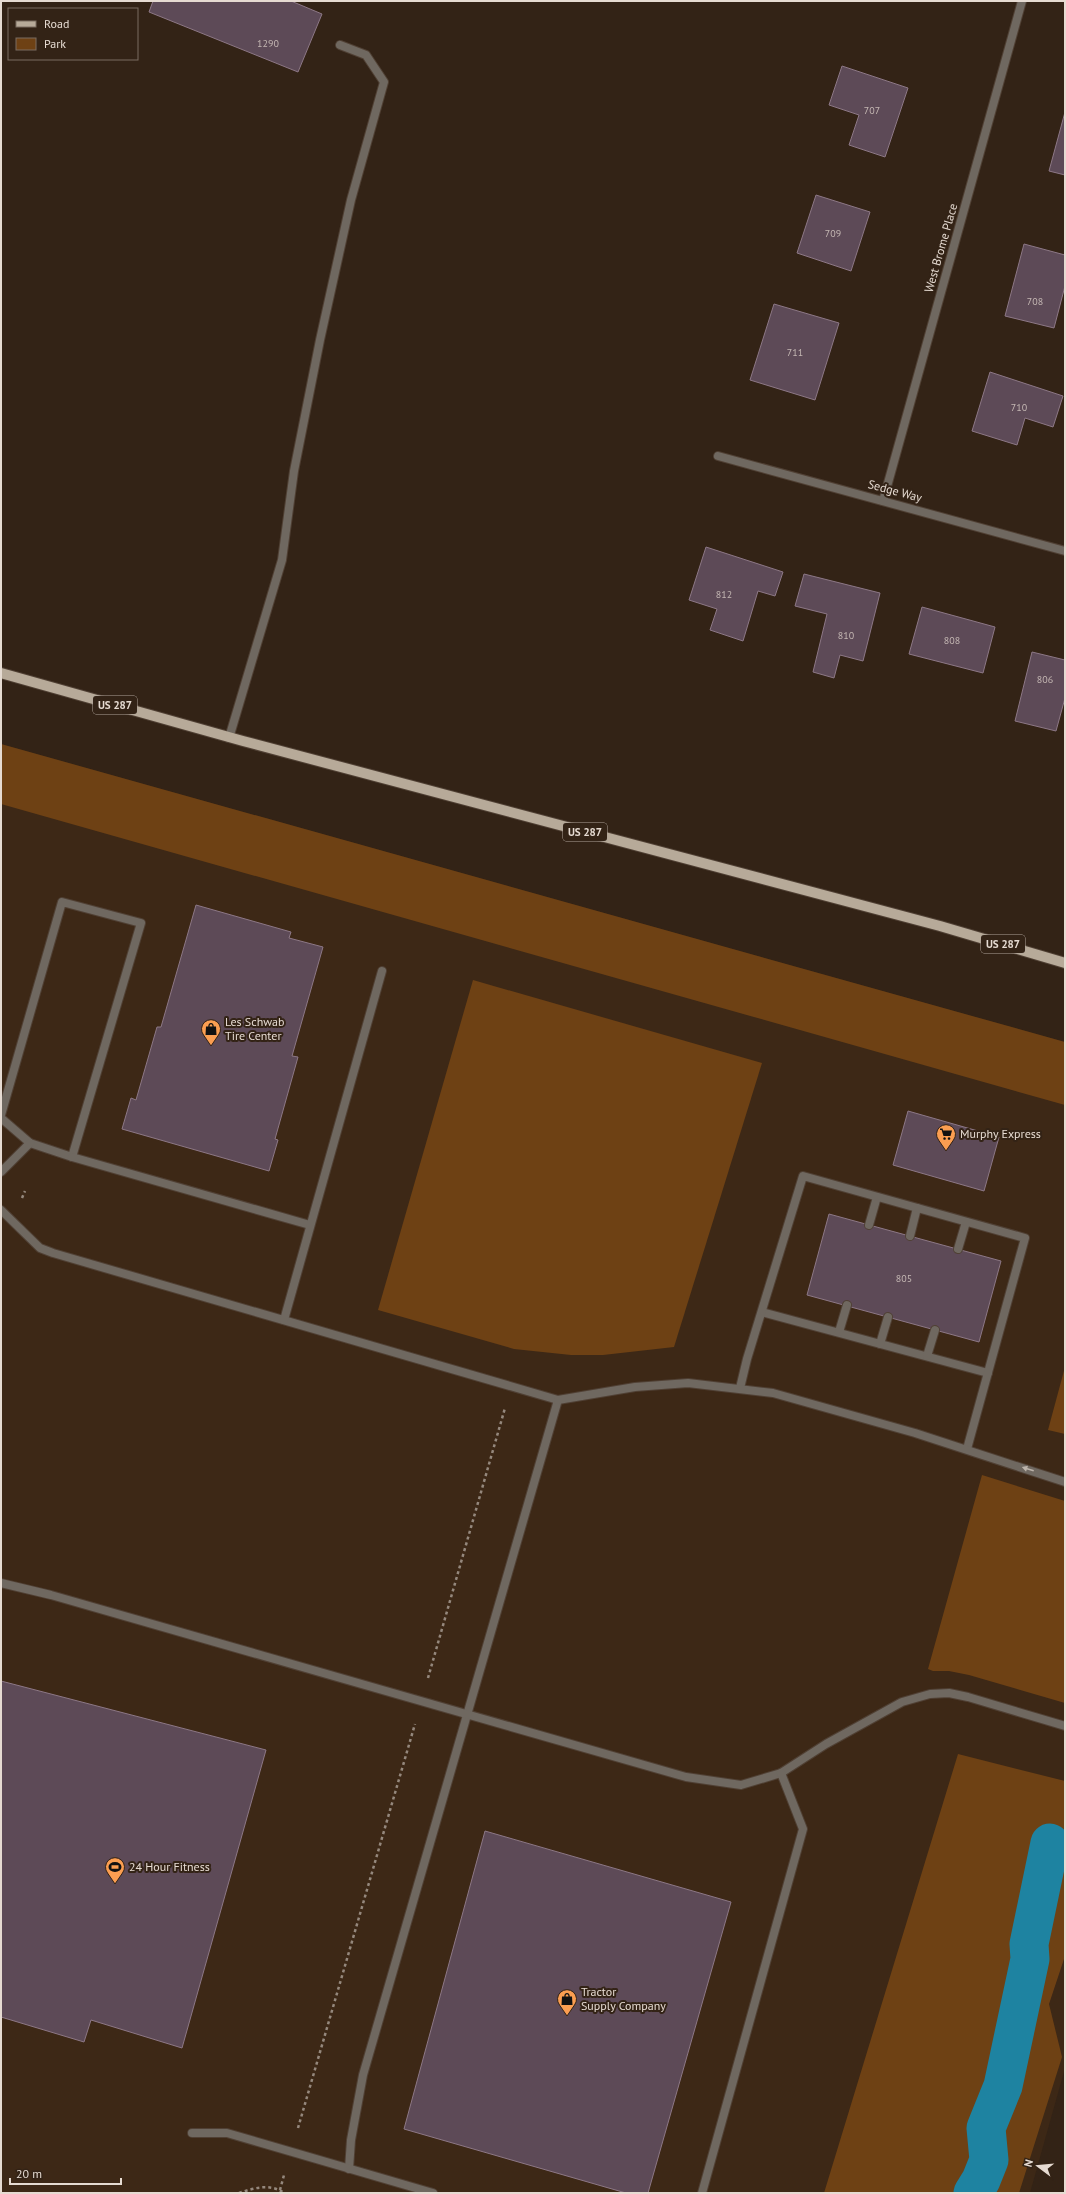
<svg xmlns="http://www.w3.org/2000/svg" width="1066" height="2194" font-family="'PT Sans',sans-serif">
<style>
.built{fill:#3d2816}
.green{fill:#6e4114}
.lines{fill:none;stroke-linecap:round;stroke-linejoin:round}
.canal{stroke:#1e83a1;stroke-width:39}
.building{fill:#5d4a57;stroke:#8d7886}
.lane-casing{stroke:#504034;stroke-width:10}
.street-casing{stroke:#504034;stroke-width:10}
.primary-casing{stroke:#504034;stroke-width:12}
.path{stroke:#95887d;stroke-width:2.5;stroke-dasharray:3 3;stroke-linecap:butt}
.lane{stroke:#6f6860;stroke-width:8}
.street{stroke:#6f6860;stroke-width:8}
.primary{stroke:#b7aa99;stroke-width:10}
.oneway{fill:#bcb3aa}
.labels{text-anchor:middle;stroke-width:4;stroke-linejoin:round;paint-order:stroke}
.number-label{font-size:10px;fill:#c4b7b3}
.shield{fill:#332316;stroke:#b0a49a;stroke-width:1}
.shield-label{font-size:11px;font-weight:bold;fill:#e6dbd2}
.street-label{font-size:12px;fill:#e6dbd2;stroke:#332316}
.poi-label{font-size:12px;fill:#e6dbd2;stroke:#332316;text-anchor:start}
</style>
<rect width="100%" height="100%" fill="#332316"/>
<polygon class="built" points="1,744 1065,1042 1065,2068 1030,2193 1,2193"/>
<g class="green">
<polygon points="1,744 1065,1042 1065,1105 1,804"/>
<polygon points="473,980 762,1063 674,1347 603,1355 571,1355 514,1349 378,1310"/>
<polygon points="1065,1367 1065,1434 1048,1430"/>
<polygon points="982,1475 1065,1501 1065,1703 969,1675 949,1671 933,1671 928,1669"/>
<polygon points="958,1754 1065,1781 1065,1956 1049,2004 1062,2057 1019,2193 824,2193"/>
</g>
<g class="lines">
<polyline class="canal" points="973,2193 981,2180 989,2160 986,2128 1003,2086 1030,1959 1029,1944 1050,1843"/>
</g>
<g class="building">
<polygon points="153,1 291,1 322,14 298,72 149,12"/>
<polygon points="842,66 908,88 885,157 849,145 859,115 829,105"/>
<polygon points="1065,112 1065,175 1049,171"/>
<polygon points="816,195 870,212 851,271 797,253"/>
<polygon points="1024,244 1065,255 1065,286 1054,328 1005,316"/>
<polygon points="774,304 839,323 815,400 750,380"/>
<polygon points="990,372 1063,396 1053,427 1025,418 1017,445 972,431"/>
<polygon points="706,547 783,572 775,596 758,591 743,641 710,630 717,609 689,600"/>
<polygon points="804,574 880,593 863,661 840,655 834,678 813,672 827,614 795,606"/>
<polygon points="922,607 995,627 983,673 909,654"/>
<polygon points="1032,652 1065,660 1065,698 1056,731 1015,721"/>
<polygon points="196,905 291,932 289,938 323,947 292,1056 298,1057 275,1139 278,1140 269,1171 122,1129 131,1098 136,1100 157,1027 161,1027"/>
<polygon points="908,1111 999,1137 984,1191 893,1165"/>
<polygon points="829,1214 1001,1261 979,1342 807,1295"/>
<polygon points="1,1681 266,1750 182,2048 91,2020 84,2042 1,2017"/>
<polygon points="485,1831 731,1902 648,2193 626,2193 404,2129"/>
</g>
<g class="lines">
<g class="lane-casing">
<g id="lane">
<polyline points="229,738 282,560 294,471 320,340 351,200 384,82 366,55 340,45"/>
<polyline points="1,1115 62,902 141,923 72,1157 30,1143 1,1118"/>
<polyline points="72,1157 310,1225"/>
<polyline points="1,1172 30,1143"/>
<polyline points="1,1210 40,1248 53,1253 558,1400 363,2075 351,2140 349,2169"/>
<polyline points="869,1225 877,1197"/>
<polyline points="910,1236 917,1208"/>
<polyline points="958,1249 966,1222"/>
<polyline points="762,1312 988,1373"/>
<polyline points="284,1320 382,971"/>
<polyline points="839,1332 847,1305"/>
<polyline points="880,1344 888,1317"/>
<polyline points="927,1356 935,1330"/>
<polyline points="740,1388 747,1359 803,1176 1025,1238 967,1449"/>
<polyline points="558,1400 635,1387 688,1383 773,1393 915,1433 1065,1482"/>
<polyline points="1,1583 51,1595 686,1777 741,1785 781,1773 826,1744 902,1702 930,1694 949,1693 968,1697 1065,1726"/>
<polyline points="192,2133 227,2133 433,2193"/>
<polyline points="702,2193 803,1829 781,1773"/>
</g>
</g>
<g class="street-casing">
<g id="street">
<polyline points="718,456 1065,551"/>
<polyline points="883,501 1022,1"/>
</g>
</g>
<g class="primary-casing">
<polyline id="primary" points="1,673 243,741 940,926 1065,963"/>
</g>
<g class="path">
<polyline points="22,1198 25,1191"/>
<polyline points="428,1678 505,1408"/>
<polyline points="298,2128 415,1724"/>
<polyline points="280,2190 284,2175"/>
<path d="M 239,2193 C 254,2188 270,2183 284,2193"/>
</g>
<use href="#lane" class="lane"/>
<use href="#street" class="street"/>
<use href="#primary" class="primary"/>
</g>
<defs><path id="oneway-solid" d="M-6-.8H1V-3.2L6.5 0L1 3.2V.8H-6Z"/></defs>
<use class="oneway" href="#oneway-solid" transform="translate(1028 1469) rotate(-162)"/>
<defs>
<g id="shop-pin" transform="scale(1)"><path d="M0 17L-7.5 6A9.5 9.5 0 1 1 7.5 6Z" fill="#fb9e51" stroke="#332316"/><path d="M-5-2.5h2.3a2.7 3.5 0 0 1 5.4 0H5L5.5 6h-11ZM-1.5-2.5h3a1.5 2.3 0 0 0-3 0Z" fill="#111"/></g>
<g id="supermarket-pin" transform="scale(1)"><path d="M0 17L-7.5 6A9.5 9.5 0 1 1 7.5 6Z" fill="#fb9e51" stroke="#332316"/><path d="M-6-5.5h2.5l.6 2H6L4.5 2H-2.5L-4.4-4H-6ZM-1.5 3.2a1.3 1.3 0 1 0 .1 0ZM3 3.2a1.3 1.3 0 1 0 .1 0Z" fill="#111"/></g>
<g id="stadium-pin" transform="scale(1)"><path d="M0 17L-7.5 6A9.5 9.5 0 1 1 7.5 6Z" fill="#fb9e51" stroke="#332316"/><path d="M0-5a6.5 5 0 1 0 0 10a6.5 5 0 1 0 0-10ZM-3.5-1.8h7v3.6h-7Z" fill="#111"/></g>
</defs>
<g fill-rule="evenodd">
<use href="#shop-pin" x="211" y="1029"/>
<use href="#supermarket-pin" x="946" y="1134"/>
<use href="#stadium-pin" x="115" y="1867"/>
<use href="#shop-pin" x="567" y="1999"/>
</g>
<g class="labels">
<g class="number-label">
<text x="268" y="47">1290</text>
<text x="872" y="114">707</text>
<text x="833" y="237">709</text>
<text x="1035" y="305">708</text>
<text x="795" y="356">711</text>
<text x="1019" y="411">710</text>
<text x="724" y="598">812</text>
<text x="846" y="639">810</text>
<text x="952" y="644">808</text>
<text x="1045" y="683">806</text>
<text x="904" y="1282">805</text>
</g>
<g class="shield">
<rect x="93" y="696" width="44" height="18" rx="3"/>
<rect x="563" y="823" width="44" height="18" rx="3"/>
<rect x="981" y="935" width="44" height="18" rx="3"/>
</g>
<g class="shield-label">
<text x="115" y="709">US 287</text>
<text x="585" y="836">US 287</text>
<text x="1003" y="948">US 287</text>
</g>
<g class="street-label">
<text transform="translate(941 248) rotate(-74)" y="4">West Brome Place</text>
<text transform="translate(895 491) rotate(15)" y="4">Sedge Way</text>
</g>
<g class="poi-label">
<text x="225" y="1026">Les Schwab<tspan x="225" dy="14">Tire Center</tspan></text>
<text x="960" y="1138">Murphy Express</text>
<text x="129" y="1871">24 Hour Fitness</text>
<text x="581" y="1996">Tractor<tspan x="581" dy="14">Supply Company</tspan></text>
</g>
</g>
<rect width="1066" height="2194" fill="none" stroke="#e6dbd2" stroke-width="4"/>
<rect x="8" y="8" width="130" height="52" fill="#332316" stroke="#7b6d61"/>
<rect x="16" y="21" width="20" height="6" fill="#b7aa99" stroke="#7b6d61"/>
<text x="44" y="28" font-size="12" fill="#e6dbd2">Road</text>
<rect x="16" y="38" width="20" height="12" fill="#6e4114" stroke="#7b6d61"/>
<text x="44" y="48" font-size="12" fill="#e6dbd2">Park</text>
<g transform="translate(1038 2166) rotate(286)" stroke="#332316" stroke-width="3" paint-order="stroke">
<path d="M0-3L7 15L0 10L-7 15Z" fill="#e6dbd2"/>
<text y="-6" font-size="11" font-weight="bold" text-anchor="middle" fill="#e6dbd2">N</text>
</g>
<path d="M10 2178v6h111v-6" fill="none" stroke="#e6dbd2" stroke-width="2"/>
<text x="16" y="2178" font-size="12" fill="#e6dbd2" stroke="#332316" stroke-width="3" paint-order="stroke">20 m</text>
</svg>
